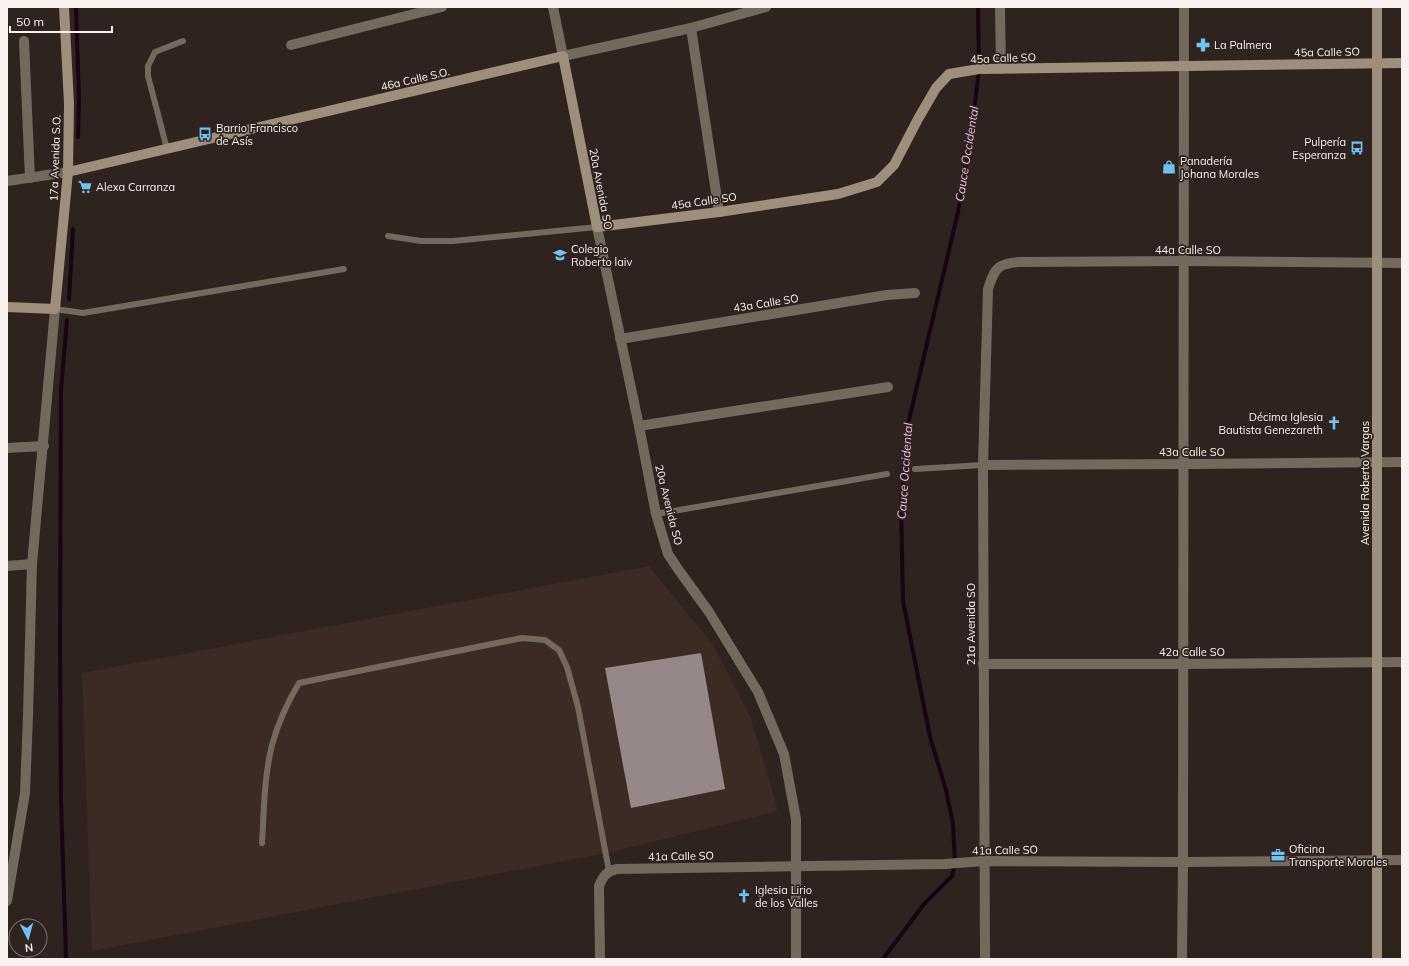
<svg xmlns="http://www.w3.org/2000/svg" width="1409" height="966" font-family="Mulish,sans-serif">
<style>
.built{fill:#3c2b25}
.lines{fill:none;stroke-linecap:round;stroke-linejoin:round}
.stream{stroke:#170414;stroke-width:4}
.building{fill:#968789}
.lane{stroke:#73695d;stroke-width:6}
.street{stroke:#73695d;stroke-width:10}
.secondary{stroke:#9e8f7d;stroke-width:10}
.labels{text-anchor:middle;stroke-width:3.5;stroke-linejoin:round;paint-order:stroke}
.poi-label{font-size:11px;fill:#f9f1ef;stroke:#2e231f;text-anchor:start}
.street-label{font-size:11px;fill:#f9f1ef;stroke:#2e231f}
.water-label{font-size:12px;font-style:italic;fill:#f0bde4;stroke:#2e231f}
</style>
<rect width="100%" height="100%" fill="#2e231f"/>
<polygon class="built" points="649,566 713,645 751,718 778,811 611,852 92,951 82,673"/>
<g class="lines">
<g class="stream">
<polyline points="76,7 79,99 78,137"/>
<polyline points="69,299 73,229"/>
<polyline points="66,959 61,799 60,642 61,390 67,320"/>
<polyline points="883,959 924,904 952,876 955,865 953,824 946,790 930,737 903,601 901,503 908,424 958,212 972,129 979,69 978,7"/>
</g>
</g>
<polygon class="building" points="701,653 725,789 631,808 605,668"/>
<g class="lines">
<g class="lane">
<polyline points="167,149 148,76 148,66 155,52 183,41"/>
<polyline points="388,236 421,241 453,241 597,227"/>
<polyline points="55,309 83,313 344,269"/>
<polyline points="915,469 983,465"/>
<polyline points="656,514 887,474"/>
<path d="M 262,843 C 264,811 264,777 272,745 C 278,723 287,703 299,683 L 522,638 L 545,640 L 559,650 L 567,667 L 578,707 L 609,871"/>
</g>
<g class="street">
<polyline points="553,7 563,56 691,28 766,7"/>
<polyline points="1000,7 1001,69"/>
<polyline points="691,28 719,212"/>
<polyline points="24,41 30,178"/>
<polyline points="291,45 442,7"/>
<polyline points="7,181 68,172"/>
<polyline points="597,227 639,426 656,514 668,554 678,569 709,612 758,692 784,754 796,819 796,959"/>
<polyline points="620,339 887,295 915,293"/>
<polyline points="639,426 888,387"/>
<polyline points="7,448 44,446"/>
<polyline points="983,465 1194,464 1402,462"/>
<polyline points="7,566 32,564"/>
<polyline points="983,664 1183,664 1402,662"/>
<polyline points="7,901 25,793 28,716 32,564 55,309"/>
<path d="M 600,959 L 599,886 C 603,876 607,871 617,869 L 945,864 L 984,861 L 1183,862 L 1402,860"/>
<path d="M 985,959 L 983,465 L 988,289 C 995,268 997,264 1019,262 L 1184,261 L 1402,263"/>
<polyline points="1182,959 1183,862 1184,7"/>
</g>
<g class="secondary">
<polyline points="1377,7 1377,959"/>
<polyline points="68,172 563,56 597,227 719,212 838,194 877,182 894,165 918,119 936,88 949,74 979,69 1402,63"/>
<polyline points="7,307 55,309 68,172 69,104 64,7"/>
</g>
</g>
<defs>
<g id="pharmacy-bare" transform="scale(1.08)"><path d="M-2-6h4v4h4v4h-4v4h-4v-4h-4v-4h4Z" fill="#70c2f4" stroke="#2e231f" stroke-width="2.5" paint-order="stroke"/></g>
<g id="bus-bare" transform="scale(1.08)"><path d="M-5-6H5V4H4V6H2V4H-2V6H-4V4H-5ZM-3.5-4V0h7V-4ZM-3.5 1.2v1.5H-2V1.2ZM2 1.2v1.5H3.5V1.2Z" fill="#70c2f4" stroke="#2e231f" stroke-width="2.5" paint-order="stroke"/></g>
<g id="shop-bare" transform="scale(1.08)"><path d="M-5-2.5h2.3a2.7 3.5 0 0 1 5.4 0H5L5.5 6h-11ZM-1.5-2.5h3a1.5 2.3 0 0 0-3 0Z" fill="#70c2f4" stroke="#2e231f" stroke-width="2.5" paint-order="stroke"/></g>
<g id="supermarket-bare" transform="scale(1.08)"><path d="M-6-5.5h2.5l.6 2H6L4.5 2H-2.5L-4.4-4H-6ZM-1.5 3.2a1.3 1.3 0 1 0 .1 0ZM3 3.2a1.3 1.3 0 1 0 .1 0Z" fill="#70c2f4" stroke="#2e231f" stroke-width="2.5" paint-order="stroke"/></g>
<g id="school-bare" transform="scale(1.08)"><path d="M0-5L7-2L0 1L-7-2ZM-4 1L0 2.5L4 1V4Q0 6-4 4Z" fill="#70c2f4" stroke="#2e231f" stroke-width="2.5" paint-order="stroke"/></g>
<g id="church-bare" transform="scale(1.08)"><path d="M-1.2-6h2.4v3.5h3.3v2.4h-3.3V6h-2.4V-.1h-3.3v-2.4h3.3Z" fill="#70c2f4" stroke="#2e231f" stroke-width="2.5" paint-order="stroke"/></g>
<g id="office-bare" transform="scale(1.08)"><path d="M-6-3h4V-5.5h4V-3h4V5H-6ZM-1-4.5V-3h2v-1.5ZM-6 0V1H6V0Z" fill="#70c2f4" stroke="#2e231f" stroke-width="2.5" paint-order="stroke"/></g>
</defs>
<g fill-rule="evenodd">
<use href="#pharmacy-bare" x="1203" y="45"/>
<use href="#bus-bare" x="205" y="134"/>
<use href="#bus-bare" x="1357" y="148"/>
<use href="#shop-bare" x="1169" y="167"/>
<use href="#supermarket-bare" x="85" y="187"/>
<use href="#school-bare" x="560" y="255"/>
<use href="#church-bare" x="1334" y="423"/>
<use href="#office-bare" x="1278" y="855"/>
<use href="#church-bare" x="744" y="896"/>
</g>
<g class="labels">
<g class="poi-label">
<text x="1214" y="49">La Palmera</text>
<text x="216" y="132">Barrio Francisco<tspan x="216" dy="13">de Asís</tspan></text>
<text x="1346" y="146" text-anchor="end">Pulpería<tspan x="1346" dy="13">Esperanza</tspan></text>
<text x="1180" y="165">Panadería<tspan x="1180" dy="13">Johana Morales</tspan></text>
<text x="96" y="191">Alexa Carranza</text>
<text x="571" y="253">Colegio<tspan x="571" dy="13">Roberto laiv</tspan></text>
<text x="1323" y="421" text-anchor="end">Décima Iglesia<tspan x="1323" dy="13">Bautista Genezareth</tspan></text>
<text x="1289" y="853">Oficina<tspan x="1289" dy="13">Transporte Morales</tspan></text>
<text x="755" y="894">Iglesia Lirio<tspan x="755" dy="13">de los Valles</tspan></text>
</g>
<g class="street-label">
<text transform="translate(1327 52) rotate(-1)" y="4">45a Calle SO</text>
<text transform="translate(1003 58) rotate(-2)" y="4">45a Calle SO</text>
<text transform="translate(415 79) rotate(-13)" y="4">46a Calle S.O.</text>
<text transform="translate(55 158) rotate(-88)" y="4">17a Avenida S.O.</text>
<text transform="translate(601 189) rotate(79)" y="4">20a Avenida SO</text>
<text transform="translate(704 201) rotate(-8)" y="4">45a Calle SO</text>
<text x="1188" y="254">44a Calle SO</text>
<text transform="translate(766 303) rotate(-9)" y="4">43a Calle SO</text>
<text x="1192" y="456">43a Calle SO</text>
<text transform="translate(1365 483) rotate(-90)" y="4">Avenida Roberto Vargas</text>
<text transform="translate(669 505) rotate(76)" y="4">20a Avenida SO</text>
<text transform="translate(971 624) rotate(-90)" y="4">21a Avenida SO</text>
<text x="1192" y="656">42a Calle SO</text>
<text transform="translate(1005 850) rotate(-1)" y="4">41a Calle SO</text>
<text transform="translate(681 856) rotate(-1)" y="4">41a Calle SO</text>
</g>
<g class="water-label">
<text transform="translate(967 154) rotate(-81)" y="4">Cauce Occidental</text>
<text transform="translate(905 471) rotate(-86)" y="4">Cauce Occidental</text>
</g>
</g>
<rect width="1409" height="966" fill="none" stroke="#f9f1ef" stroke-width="16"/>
<g transform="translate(28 938) rotate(174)"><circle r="19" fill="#2e231f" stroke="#7f7572"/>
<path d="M0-3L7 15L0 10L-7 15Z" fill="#70c2f4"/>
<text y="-6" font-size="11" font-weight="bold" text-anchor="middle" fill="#f9f1ef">N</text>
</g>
<path d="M10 26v6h102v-6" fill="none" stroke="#f9f1ef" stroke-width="2"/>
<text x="16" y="26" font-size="12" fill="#f9f1ef" stroke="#2e231f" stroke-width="3" paint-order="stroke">50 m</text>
</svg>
